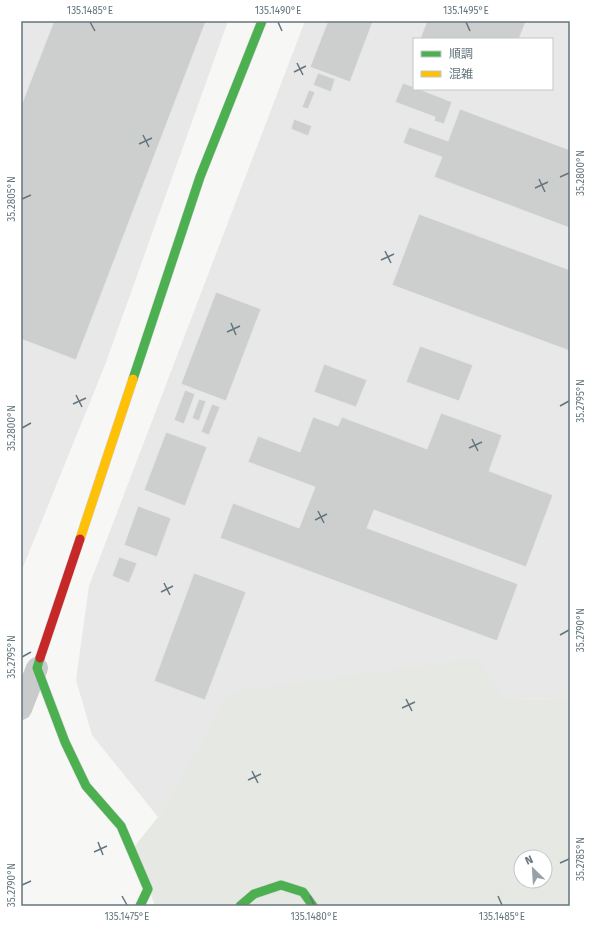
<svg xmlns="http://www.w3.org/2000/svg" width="591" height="927" font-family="'Fira Sans','Noto Sans JP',sans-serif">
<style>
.built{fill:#e7e8e7;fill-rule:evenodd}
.green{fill:#e6e8e3;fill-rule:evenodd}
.building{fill:#cdcfcf;stroke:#e6e6e6}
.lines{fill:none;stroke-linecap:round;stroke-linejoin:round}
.fast-casing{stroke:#d2d3d4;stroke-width:10}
.slow-casing{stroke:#d2d3d4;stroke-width:10}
.jam-casing{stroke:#d2d3d4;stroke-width:10}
.street{stroke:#c9cacb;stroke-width:22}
.fast{stroke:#4caf50;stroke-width:9}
.slow{stroke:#ffc107;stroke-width:9}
.jam{stroke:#c62828;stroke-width:9}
.ticks{fill:none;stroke:#64757e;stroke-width:1.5}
.neatline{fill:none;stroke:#64757e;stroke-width:1.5}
.ticks-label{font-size:10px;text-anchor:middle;fill:#64757e}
</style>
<rect width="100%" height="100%" fill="#f7f7f6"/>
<g class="built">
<polygon points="21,21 228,21 105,365 21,572"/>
<path d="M 305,21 L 570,21 L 570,698 L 504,699 L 232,692 L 158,817 L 92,735 L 76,680 L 89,586 ZM 414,39 L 552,39 L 552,89 L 414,89 Z"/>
</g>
<path class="green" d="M 476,659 L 504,699 L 570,698 L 570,906 L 155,906 L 134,847 L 158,817 L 231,692 ZM 521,857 L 545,857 L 545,881 L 521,881 Z"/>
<g class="building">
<polygon points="54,21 206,21 76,360 21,339 21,106"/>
<polygon points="328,21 373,21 350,82 310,67"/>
<polygon points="427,21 526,21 519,39 420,39"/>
<polygon points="318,73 335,79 331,92 313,85"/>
<polygon points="403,83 414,87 414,89 419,89 452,102 444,124 434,121 435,117 395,102"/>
<polygon points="309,90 315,92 308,109 302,107"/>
<polygon points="460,109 570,150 570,228 434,177 442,157 403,143 409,127 448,141"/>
<polygon points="294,119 312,126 308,136 291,129"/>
<polygon points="419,214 570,270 570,351 392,285"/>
<polygon points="216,292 261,309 226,401 181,384"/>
<polygon points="420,346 473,365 459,401 406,382"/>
<polygon points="324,364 367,380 356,407 314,392"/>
<polygon points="185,390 195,394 184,424 174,420"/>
<polygon points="199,399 206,401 199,421 192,418"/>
<polygon points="212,404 220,407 209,435 201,432"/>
<polygon points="441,413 502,435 489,471 553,495 526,567 374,510 367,528 518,584 497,641 220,538 233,503 299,528 315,487 248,462 258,436 300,452 313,417 338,426 342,417 427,449"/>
<polygon points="166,432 207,447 185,506 144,490"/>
<polygon points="138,506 171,518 157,557 124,545"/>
<polygon points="119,557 137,563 129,583 112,576"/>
<polygon points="194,573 246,592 205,700 154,681"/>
</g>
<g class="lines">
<g class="fast-casing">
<g id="fast">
<polyline points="133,379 200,177 262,21"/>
<polyline points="40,658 37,668 65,742 86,786 121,826 148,889 140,906"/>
<polyline points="240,906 254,894 281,885 303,892 313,906"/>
</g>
</g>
<g class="slow-casing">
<polyline id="slow" points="80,539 133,379"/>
</g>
<g class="jam-casing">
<polyline id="jam" points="40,658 80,539"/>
</g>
<polyline class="street" points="21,709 37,668"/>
<use href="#fast" class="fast"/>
<use href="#slow" class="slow"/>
<use href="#jam" class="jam"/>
</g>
<path class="ticks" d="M 90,22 L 95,31M 278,22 L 282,31M 466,22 L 470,31M 297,63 L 303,75M 294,72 L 306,66M 143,135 L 149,147M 139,144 L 152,138M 560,177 L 569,173M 539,179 L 545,192M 535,188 L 548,182M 22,199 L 31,195M 385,251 L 391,263M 381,260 L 394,254M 231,323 L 236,335M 227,332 L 240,326M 76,395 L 82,407M 73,404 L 86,398M 560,406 L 569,401M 22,428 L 31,423M 472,439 L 478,451M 469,448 L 482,442M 318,511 L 324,523M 315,520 L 327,514M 164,583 L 170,595M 161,592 L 173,586M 560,635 L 569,630M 22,657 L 31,652M 406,699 L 412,711M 402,708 L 415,702M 252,771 L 258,783M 248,780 L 261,774M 98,842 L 103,855M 94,852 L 107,846M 560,863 L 569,859M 22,885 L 31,881M 122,896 L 127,905M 310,896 L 314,905M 498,896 L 502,905"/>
<rect width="591" height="927" fill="none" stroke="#ffffff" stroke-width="44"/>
<rect x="413" y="38" width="140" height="52" fill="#ffffff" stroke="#c1c8cb"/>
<rect x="421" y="51" width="20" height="6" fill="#4caf50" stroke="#c1c8cb"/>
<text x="449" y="58" font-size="12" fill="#64757e">順調</text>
<rect x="421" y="71" width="20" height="6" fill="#ffc107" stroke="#c1c8cb"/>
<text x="449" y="78" font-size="12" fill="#64757e">混雑</text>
<g transform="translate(533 869) rotate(335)"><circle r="19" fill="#ffffff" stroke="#c1c8cb"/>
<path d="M0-3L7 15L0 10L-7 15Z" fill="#97a2a8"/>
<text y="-6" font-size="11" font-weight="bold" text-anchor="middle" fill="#64757e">N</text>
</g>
<rect x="22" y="22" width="547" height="883" class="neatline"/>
<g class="ticks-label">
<text x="90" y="14">135.1485°E</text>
<text x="278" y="14">135.1490°E</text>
<text x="466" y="14">135.1495°E</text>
<text transform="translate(580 173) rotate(-90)" y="4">35.2800°N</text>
<text transform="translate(11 199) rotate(-90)" y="4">35.2805°N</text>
<text transform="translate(580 401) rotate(-90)" y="4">35.2795°N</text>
<text transform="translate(11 428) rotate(-90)" y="4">35.2800°N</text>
<text transform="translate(580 630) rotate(-90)" y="4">35.2790°N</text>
<text transform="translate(11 657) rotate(-90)" y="4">35.2795°N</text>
<text transform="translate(580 859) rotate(-90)" y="4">35.2785°N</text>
<text transform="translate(11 885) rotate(-90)" y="4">35.2790°N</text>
<text x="127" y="920">135.1475°E</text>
<text x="314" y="920">135.1480°E</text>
<text x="502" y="920">135.1485°E</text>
</g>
</svg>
